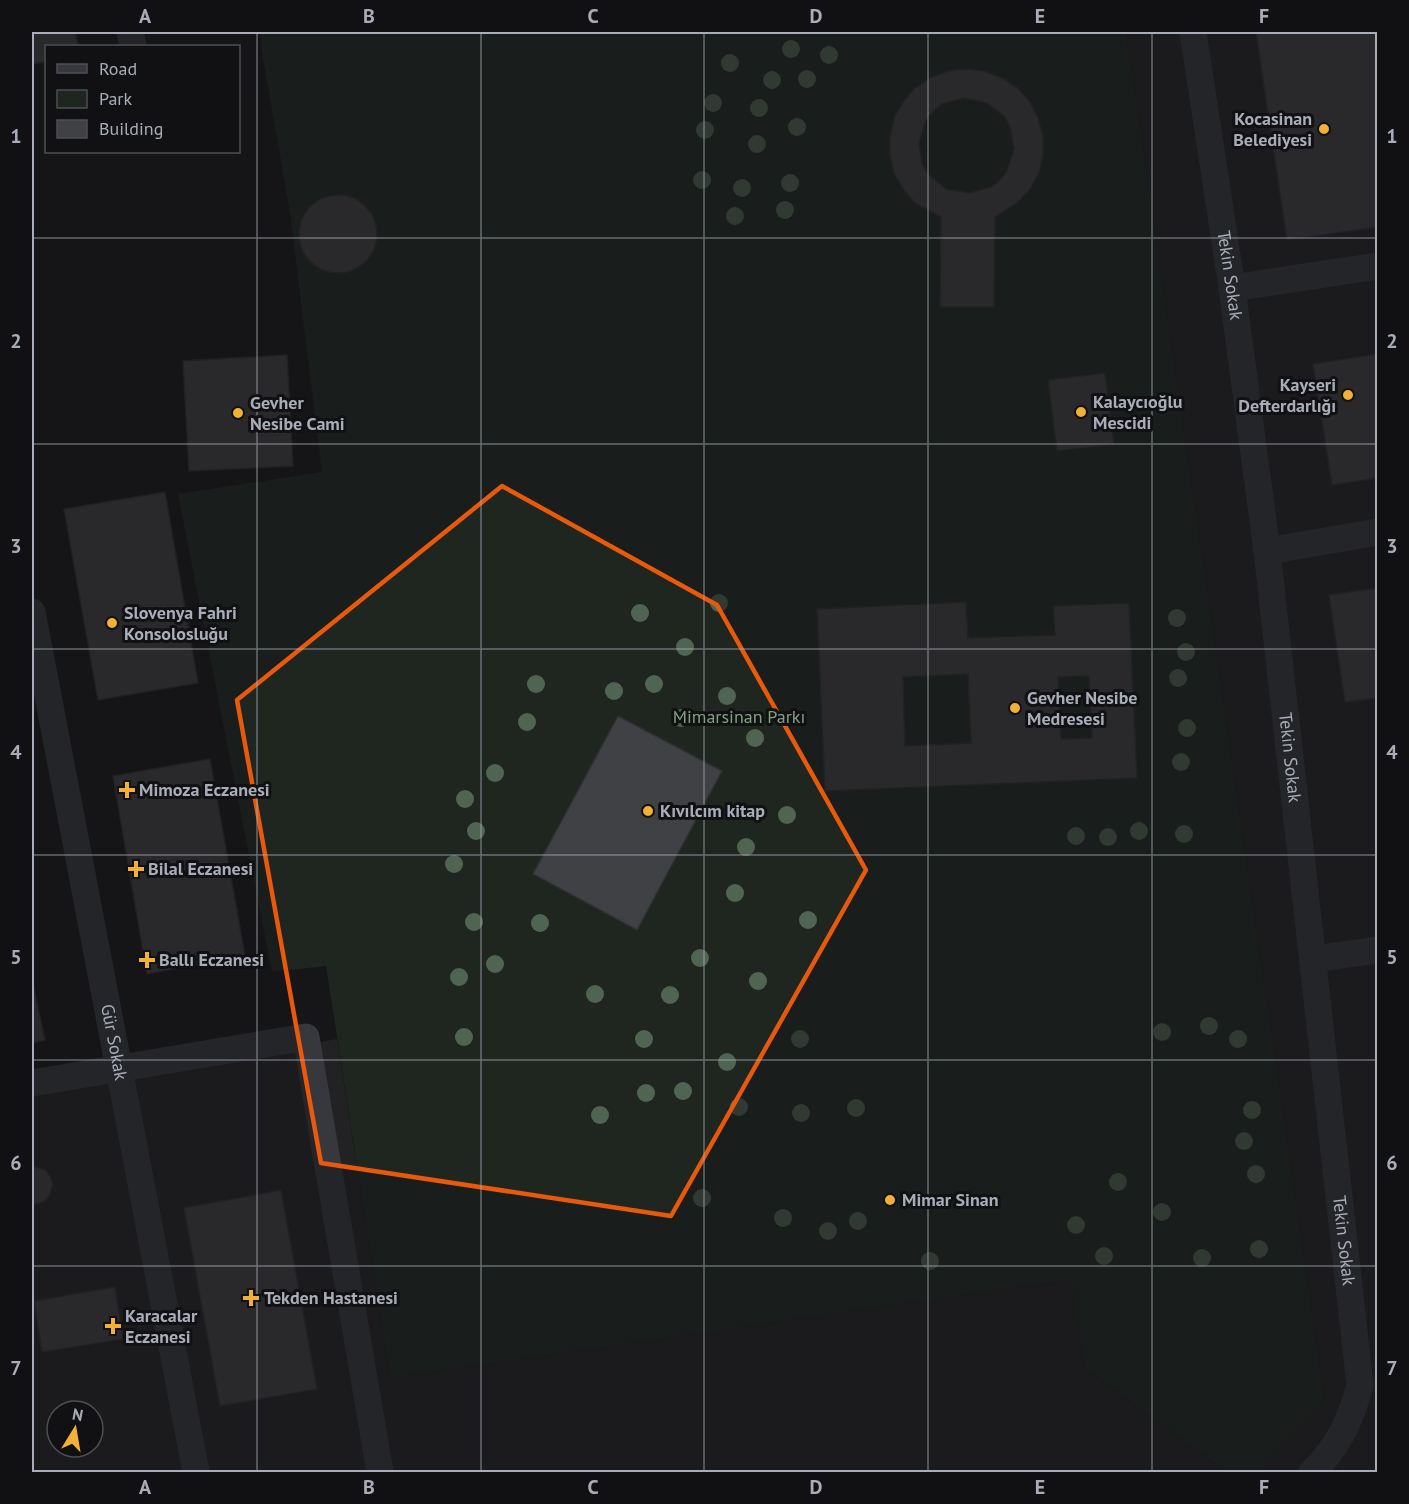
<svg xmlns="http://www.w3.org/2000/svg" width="1409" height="1504" font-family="'PT Sans',sans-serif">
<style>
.built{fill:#222225;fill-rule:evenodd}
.green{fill:#1e261f}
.building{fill:#404145;stroke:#303034;stroke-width:1.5;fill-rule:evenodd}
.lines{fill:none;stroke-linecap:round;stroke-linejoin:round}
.street{stroke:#37383d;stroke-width:27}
.tree{fill:#506452}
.marked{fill:none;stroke:#e8590c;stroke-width:4.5;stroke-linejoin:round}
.grid{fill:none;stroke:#a8adb8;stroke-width:1.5;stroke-opacity:0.55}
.poi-dot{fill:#f2b134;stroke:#111113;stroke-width:2}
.labels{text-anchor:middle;stroke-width:6;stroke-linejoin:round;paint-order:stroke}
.poi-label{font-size:18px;font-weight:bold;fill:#a8adb8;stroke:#111113;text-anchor:start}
.street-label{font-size:18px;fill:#a8adb8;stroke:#111113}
.park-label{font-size:18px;fill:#7fa381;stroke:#111113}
.neatline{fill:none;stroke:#a8adb8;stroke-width:2}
.grid-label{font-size:20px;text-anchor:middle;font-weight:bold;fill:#a8adb8}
</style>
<rect width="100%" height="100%" fill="#161618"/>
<g class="built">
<polygon points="1126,32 1377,32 1377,1472 1255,1472 1325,1402"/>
<path d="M 337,1039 L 390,1378 L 1072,1280 L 1085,1368 L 1226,1472 L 32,1472 L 32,1091 ZM 57,1411 L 93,1411 L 93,1447 L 57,1447 Z"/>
</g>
<polygon class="green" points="261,32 1126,32 1325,1402 1255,1472 1226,1472 1085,1368 1071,1280 390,1378 326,966 272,972 178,494 322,472 290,213 261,47"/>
<g class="building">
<polygon points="32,32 75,32 78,46 46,46 46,62 32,64"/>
<polygon points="1256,32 1378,32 1378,227 1287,240"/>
<path d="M 966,69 L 985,71 L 1002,78 L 1018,88 L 1030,102 L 1038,118 L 1043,136 L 1043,155 L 1039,173 L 1030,189 L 1017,203 L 995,217 L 994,307 L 940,307 L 941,217 L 915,203 L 903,189 L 894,173 L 890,155 L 890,137 L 894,118 L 903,102 L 915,88 L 930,78 L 948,71 ZM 964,98 L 987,103 L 1005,117 L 1010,127 L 1014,149 L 1007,171 L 1000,180 L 991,187 L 969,193 L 946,189 L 928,174 L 922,164 L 919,142 L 926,120 L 933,111 L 942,104 Z"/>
<circle cx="338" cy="234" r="39"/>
<polygon points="1378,354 1378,478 1332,485 1313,364"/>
<polygon points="287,355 293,466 189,471 183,361"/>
<polygon points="1105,373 1114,444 1057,451 1048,380"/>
<polygon points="165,492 198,683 98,700 64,509"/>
<polygon points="1378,588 1378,698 1345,702 1329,595"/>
<path d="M 966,602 L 968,638 L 1055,635 L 1053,606 L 1129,603 L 1137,778 L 825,791 L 817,609 ZM 968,674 L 971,743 L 905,746 L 903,677 ZM 1089,676 L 1092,738 L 1061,739 L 1058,677 Z"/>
<polygon points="618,716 722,771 637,930 533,874"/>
<polygon points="210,759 245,956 147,974 113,776"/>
<polygon points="33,985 45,1040 32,1043 32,986"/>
<polygon points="33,1166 45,1170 50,1176 53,1184 49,1196 43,1202 35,1204 32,1204"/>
<polygon points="281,1190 317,1389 220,1406 184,1208"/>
<polygon points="115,1287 123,1339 42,1352 34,1301"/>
</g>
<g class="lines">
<g class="street">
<polyline points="130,32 133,46"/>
<path id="s1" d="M 1193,32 L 1232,288 L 1267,551 L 1360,1385 C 1351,1419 1338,1448 1312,1472"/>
<polyline points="1232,288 1378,266"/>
<polyline points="1267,551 1378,532"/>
<path id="s2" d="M 32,612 L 196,1472"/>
<polyline points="1313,959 1378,950"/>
<polyline points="32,1083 306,1037 380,1472"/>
</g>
</g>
<g class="tree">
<circle cx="791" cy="49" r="9"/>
<circle cx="829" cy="55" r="9"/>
<circle cx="730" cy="63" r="9"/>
<circle cx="807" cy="79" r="9"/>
<circle cx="772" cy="80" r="9"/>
<circle cx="713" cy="103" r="9"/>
<circle cx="759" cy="108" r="9"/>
<circle cx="797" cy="127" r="9"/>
<circle cx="705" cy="130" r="9"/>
<circle cx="757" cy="144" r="9"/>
<circle cx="702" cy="180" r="9"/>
<circle cx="790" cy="183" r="9"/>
<circle cx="742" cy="188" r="9"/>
<circle cx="785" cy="210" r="9"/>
<circle cx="735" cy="216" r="9"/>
<circle cx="719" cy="603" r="9"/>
<circle cx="640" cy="613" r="9"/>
<circle cx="1177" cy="618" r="9"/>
<circle cx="685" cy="647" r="9"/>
<circle cx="1186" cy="652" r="9"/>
<circle cx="1178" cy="678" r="9"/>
<circle cx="536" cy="684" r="9"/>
<circle cx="654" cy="684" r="9"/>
<circle cx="614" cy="691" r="9"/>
<circle cx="727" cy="696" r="9"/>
<circle cx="681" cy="718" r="9"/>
<circle cx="527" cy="722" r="9"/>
<circle cx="1187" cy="728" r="9"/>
<circle cx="755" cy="738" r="9"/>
<circle cx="1181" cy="762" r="9"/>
<circle cx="495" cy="773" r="9"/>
<circle cx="465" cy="799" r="9"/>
<circle cx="787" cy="815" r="9"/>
<circle cx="476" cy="831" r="9"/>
<circle cx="1139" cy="831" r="9"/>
<circle cx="1184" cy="834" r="9"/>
<circle cx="1076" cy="836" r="9"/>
<circle cx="1108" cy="837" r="9"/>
<circle cx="746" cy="847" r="9"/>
<circle cx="454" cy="864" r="9"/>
<circle cx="735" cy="893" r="9"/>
<circle cx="808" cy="920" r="9"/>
<circle cx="474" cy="922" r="9"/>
<circle cx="540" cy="923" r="9"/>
<circle cx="700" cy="958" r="9"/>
<circle cx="495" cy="964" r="9"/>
<circle cx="459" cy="977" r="9"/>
<circle cx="758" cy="981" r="9"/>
<circle cx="595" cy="994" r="9"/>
<circle cx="670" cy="995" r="9"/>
<circle cx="1209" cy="1026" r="9"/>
<circle cx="1162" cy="1032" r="9"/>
<circle cx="464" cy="1037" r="9"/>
<circle cx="644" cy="1039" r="9"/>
<circle cx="800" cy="1039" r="9"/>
<circle cx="1238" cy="1039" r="9"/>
<circle cx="727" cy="1062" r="9"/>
<circle cx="683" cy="1091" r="9"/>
<circle cx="646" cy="1093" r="9"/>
<circle cx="739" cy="1107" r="9"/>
<circle cx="856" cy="1108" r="9"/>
<circle cx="1252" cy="1110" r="9"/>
<circle cx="801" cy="1113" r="9"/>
<circle cx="600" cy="1115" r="9"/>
<circle cx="1244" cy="1141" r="9"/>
<circle cx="1256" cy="1174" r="9"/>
<circle cx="1118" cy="1182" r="9"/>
<circle cx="702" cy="1198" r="9"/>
<circle cx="1162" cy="1212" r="9"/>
<circle cx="783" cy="1218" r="9"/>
<circle cx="858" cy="1221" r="9"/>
<circle cx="1076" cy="1225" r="9"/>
<circle cx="828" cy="1231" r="9"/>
<circle cx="1259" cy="1249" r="9"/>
<circle cx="1104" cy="1256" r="9"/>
<circle cx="1202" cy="1258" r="9"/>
<circle cx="930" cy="1261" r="9"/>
</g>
<path d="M0 0H1409V1504H0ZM 502,486 L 717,605 L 866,870 L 671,1216 L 321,1163 L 237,700 Z" fill="#161618" fill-opacity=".55" fill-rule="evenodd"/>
<path class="marked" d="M 502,486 L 717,605 L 866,870 L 671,1216 L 321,1163 L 237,700 Z"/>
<path class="grid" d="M 257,32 L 257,1472M 481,32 L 481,1472M 704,32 L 704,1472M 928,32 L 928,1472M 1152,32 L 1152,1472M 32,238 L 1378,238M 32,444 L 1378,444M 32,649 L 1378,649M 32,855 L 1378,855M 32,1060 L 1378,1060M 32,1266 L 1378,1266"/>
<g class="poi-dot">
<circle cx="1324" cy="129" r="6"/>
<circle cx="1348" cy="395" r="6"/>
<circle cx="1081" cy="412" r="6"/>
<circle cx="238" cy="413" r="6"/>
<circle cx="112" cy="623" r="6"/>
<circle cx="1015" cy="708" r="6"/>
<path d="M124 781h6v6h6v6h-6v6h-6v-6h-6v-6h6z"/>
<circle cx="648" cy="811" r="6"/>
<path d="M133 860h6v6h6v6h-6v6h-6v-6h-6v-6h6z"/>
<path d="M144 951h6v6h6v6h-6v6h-6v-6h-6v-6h6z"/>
<circle cx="890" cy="1200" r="6"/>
<path d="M248 1289h6v6h6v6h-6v6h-6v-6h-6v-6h6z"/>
<path d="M110 1317h6v6h6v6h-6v6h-6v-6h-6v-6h6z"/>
</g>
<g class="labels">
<g class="poi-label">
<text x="1312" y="125" text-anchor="end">Kocasinan<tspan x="1312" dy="21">Belediyesi</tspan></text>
<text x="1336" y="391" text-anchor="end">Kayseri<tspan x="1336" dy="21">Defterdarlığı</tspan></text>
<text x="1093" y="408">Kalaycıoğlu<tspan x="1093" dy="21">Mescidi</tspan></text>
<text x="250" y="409">Gevher<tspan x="250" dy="21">Nesibe Cami</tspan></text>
<text x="124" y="619">Slovenya Fahri<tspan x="124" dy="21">Konsolosluğu</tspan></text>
<text x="1027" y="704">Gevher Nesibe<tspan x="1027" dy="21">Medresesi</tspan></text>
<text x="139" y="796">Mimoza Eczanesi</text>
<text x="660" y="817">Kıvılcım kitap</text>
<text x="148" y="875">Bilal Eczanesi</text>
<text x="159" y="966">Ballı Eczanesi</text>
<text x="902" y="1206">Mimar Sinan</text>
<text x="264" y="1304">Tekden Hastanesi</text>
<text x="125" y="1322">Karacalar<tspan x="125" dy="21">Eczanesi</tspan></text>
</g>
<g class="street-label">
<text dy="6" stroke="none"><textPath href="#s1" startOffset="246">Tekin Sokak</textPath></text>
<text dy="6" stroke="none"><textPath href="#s1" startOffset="732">Tekin Sokak</textPath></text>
<text dy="6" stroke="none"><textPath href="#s2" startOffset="438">Gür Sokak</textPath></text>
<text dy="6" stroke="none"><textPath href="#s1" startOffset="1218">Tekin Sokak</textPath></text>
</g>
<g class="park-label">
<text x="739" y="723">Mimarsinan Parkı</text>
</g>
</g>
<rect width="1409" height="1504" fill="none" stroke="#111113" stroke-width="66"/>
<rect x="45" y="45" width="195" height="108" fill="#111113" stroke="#4d4f55" stroke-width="1.5"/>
<rect x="57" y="64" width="30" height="9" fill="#37383d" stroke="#4d4f55" stroke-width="1.5"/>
<text x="99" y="75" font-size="18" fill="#a8adb8">Road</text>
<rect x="57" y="90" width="30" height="18" fill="#1e261f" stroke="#4d4f55" stroke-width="1.5"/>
<text x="99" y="105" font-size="18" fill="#a8adb8">Park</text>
<rect x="57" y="120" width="30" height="18" fill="#404145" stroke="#4d4f55" stroke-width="1.5"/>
<text x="99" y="135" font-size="18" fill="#a8adb8">Building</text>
<g transform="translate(75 1429) rotate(11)"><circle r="28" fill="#111113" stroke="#4d4f55" stroke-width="1.5"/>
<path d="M0-4.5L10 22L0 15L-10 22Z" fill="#f2b134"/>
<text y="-9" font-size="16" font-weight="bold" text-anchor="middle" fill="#a8adb8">N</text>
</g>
<rect x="33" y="33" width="1343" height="1438" class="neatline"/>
<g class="grid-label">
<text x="145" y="23">A</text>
<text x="369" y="23">B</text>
<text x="593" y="23">C</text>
<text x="816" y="23">D</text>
<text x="1040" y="23">E</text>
<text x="1264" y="23">F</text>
<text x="16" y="143">1</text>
<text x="1392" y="143">1</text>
<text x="16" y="348">2</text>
<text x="1392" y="348">2</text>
<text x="16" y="553">3</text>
<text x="1392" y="553">3</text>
<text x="16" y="759">4</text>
<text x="1392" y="759">4</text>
<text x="16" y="964">5</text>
<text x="1392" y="964">5</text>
<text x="16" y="1170">6</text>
<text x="1392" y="1170">6</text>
<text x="16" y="1375">7</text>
<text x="1392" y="1375">7</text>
<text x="145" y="1494">A</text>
<text x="369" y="1494">B</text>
<text x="593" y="1494">C</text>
<text x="816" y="1494">D</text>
<text x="1040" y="1494">E</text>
<text x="1264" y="1494">F</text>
</g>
</svg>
